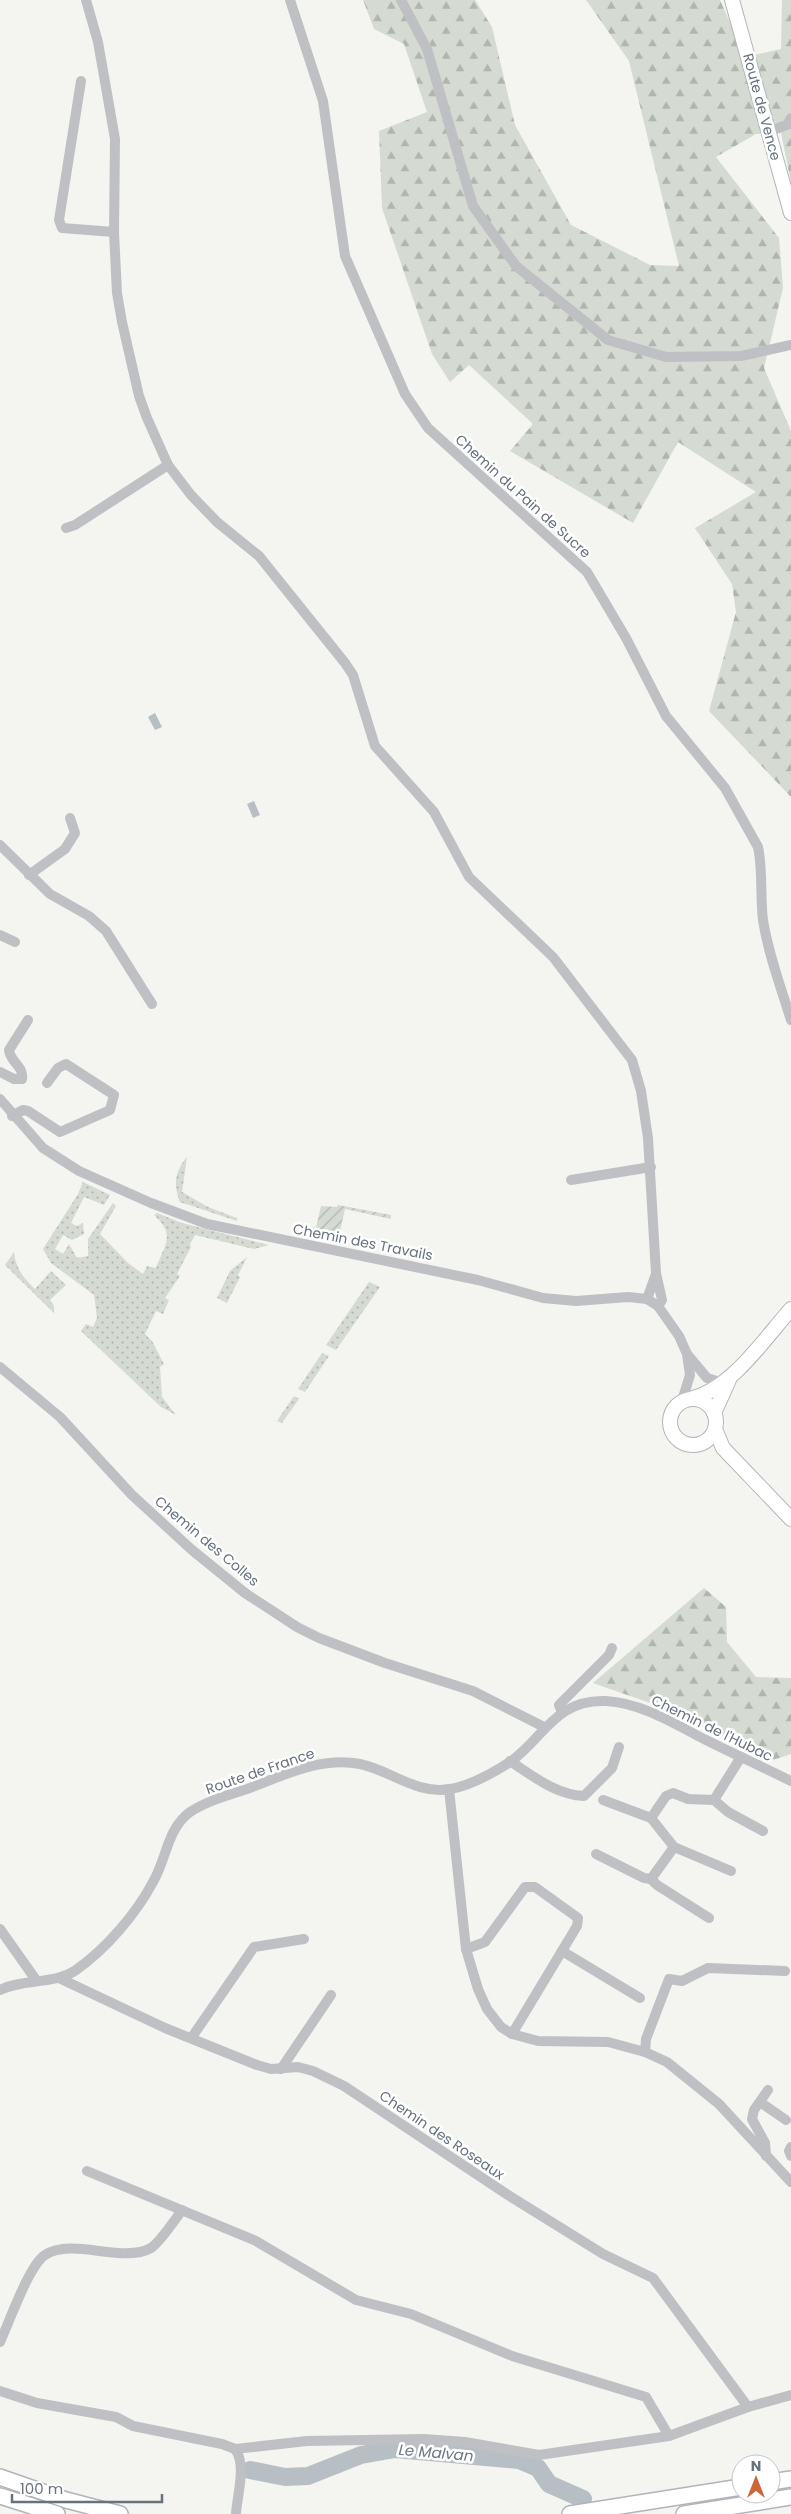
<svg xmlns="http://www.w3.org/2000/svg" width="791" height="2514" font-family="Poppins,sans-serif">
<style>
.grass{fill:url(#grass-dots)}
.forest{fill:url(#forest-firs)}
.garden{fill:url(#garden-furrows)}
.water{fill:#b7bfc4}
.lines{fill:none;stroke-linecap:round;stroke-linejoin:round}
.river{stroke:#b7bfc4;stroke-width:18}
.secondary-casing{stroke:#b2b6ba;stroke-width:16}
.primary-casing{stroke:#b1b4b8;stroke-width:18}
.street{stroke:#bec0c4;stroke-width:10}
.secondary{stroke:#fff;stroke-width:14}
.primary{stroke:#fff;stroke-width:15}
.labels{text-anchor:middle;stroke-width:5;stroke-linejoin:round;paint-order:stroke}
.street-label{font-size:14px;fill:#67727e;stroke:#fff}
.water-label{font-size:15px;font-style:italic;fill:#687982;stroke:#fff}
</style>
<defs>
<pattern id="grass-dots" width="8" height="8" patternUnits="userSpaceOnUse" patternTransform="scale(1.25)"><rect width="8" height="8" fill="#d5dad2"/><path d="M2 2h.1M6 6h.1" fill="none" stroke="#b1b5b0" stroke-width="1.8" stroke-linecap="round"/></pattern>
<pattern id="forest-firs" width="22" height="20" patternUnits="userSpaceOnUse" patternTransform="scale(1.25)"><rect width="22" height="20" fill="#d5dad2"/><path d="M5 1l3.5 6h-7zM16 11l3.5 6h-7z" fill="#b1b5b0"/></pattern>
<pattern id="garden-furrows" width="10" height="10" patternUnits="userSpaceOnUse" patternTransform="scale(1.25)"><rect width="10" height="10" fill="#d5dad2"/><path d="M-1 1l2-2M0 10L10 0M9 11l2-2" fill="none" stroke="#b1b5b0"/></pattern>
</defs>
<rect width="100%" height="100%" fill="#f4f4f1"/>
<g class="grass">
<path d="M 187,1157 L 182,1192 L 208,1207 L 237,1218 L 237,1221 L 180,1202 C 173,1184 175,1171 187,1157 Z"/>
<path d="M 83,1182 L 110,1195 L 104,1205 L 84,1197 L 71,1223 L 77,1226 L 83,1223 L 84,1234 L 72,1240 L 63,1235 L 55,1249 L 63,1254 L 69,1244 L 77,1258 L 88,1256 L 88,1239 L 113,1203 L 116,1206 L 100,1234 L 128,1263 L 143,1274 L 147,1266 L 156,1268 C 165,1244 176,1235 154,1215 L 157,1213 L 182,1223 L 269,1245 L 254,1249 L 195,1235 L 190,1244 L 191,1247 L 177,1274 L 180,1276 L 165,1298 L 169,1300 L 163,1314 L 156,1311 L 145,1334 L 152,1341 L 164,1364 L 160,1367 L 162,1397 L 176,1415 L 161,1407 L 81,1331 L 86,1324 L 93,1327 L 97,1318 L 94,1295 L 51,1263 L 43,1249 L 78,1194 Z"/>
<path d="M 14,1252 C 15,1267 24,1279 35,1289 L 51,1271 L 66,1285 L 50,1300 L 54,1306 L 54,1313 L 5,1265 Z"/>
<polygon points="247,1257 238,1275 240,1277 227,1303 217,1298 230,1271"/>
<polygon points="369,1282 380,1287 336,1350 326,1345"/>
<polygon points="322,1353 329,1356 305,1392 298,1389"/>
<polygon points="294,1396 299,1399 282,1423 277,1421"/>
</g>
<g class="forest">
<polygon points="363,0 475,0 492,27 515,125 571,225 650,265 679,266 629,61 586,0 720,0 745,57 781,49 782,0 791,0 791,182 781,133 756,134 716,157 779,238 783,288 764,368 791,431 791,797 709,711 736,612 732,584 695,528 756,492 678,442 633,523 510,451 533,424 469,365 450,382 432,354 382,208 379,131 427,112 404,44 374,29"/>
<polygon points="704,1588 726,1607 727,1642 756,1677 791,1678 791,1754 773,1760 653,1704 593,1683"/>
</g>
<polygon class="garden" points="338,1205 391,1215 391,1219 345,1209 340,1231 330,1235 298,1227 299,1224 316,1228 321,1206 337,1207"/>
<g class="water">
<polygon points="155,713 162,727 155,730 148,717"/>
<polygon points="254,801 260,815 253,818 247,804"/>
</g>
<g class="lines">
<polyline class="river" points="250,2470 285,2477 308,2476 361,2455 395,2449 519,2460 538,2468 549,2484 583,2499"/>
<g class="secondary-casing">
<g id="secondary">
<polyline points="732,0 791,213"/>
<path d="M 693,1398 C 732,1388 765,1338 791,1309"/>
<circle cx="693" cy="1422" r="23"/>
<polyline points="714,1413 729,1380"/>
<polyline points="715,1429 723,1448 791,1519"/>
</g>
</g>
<g class="primary-casing">
<g id="primary">
<polyline points="0,2477 66,2500 120,2514"/>
<polyline points="771,2482 791,2479"/>
<polyline points="0,2496 57,2514"/>
<polyline points="570,2514 741,2487"/>
<polyline points="684,2514 791,2497"/>
</g>
</g>
<g class="street">
<polyline points="86,0 98,42 115,139 114,232 117,293 122,322 139,396 147,418 168,465 191,495 217,522 259,556 345,663 353,675 375,746 434,812 469,877 553,957 632,1060 641,1091 648,1138 656,1273 662,1300 658,1306"/>
<path d="M 290,0 L 323,101 L 345,256 L 405,394 L 428,428 L 587,572 L 626,638 L 666,716 L 725,788 L 758,847 C 763,870 760,896 763,920 C 768,953 781,988 791,1020"/>
<polyline points="401,0 427,49 473,206 516,266 608,340 666,357 741,356 791,345"/>
<polyline points="81,81 59,220 62,228 114,232"/>
<polyline points="769,131 787,125 791,118"/>
<polyline points="66,528 75,525 168,465"/>
<polyline points="0,845 50,894 89,916 106,931 152,1004"/>
<polyline points="29,875 65,849 75,833 70,818"/>
<polyline points="0,935 15,942"/>
<path d="M 0,1072 L 14,1079 L 22,1079 C 24,1066 10,1062 9,1050 L 28,1020"/>
<polyline points="0,1099 43,1148 79,1171 151,1203 207,1224 478,1280 543,1298 576,1301 628,1297 647,1299 658,1306 679,1336 687,1354 690,1375 682,1401"/>
<polyline points="12,1116 23,1110 28,1111 60,1132 110,1110 114,1095 66,1064 58,1068 47,1083"/>
<polyline points="571,1180 651,1167"/>
<polyline points="647,1299 656,1274"/>
<polyline points="687,1354 707,1378 723,1383"/>
<polyline points="0,1367 60,1417 132,1495 192,1550 245,1593 297,1627 319,1638 385,1663 473,1691 544,1727"/>
<polyline points="562,1713 559,1705 609,1655 612,1648"/>
<polyline points="741,1757 714,1800 728,1812 763,1831"/>
<path d="M 510,1761 C 533,1776 556,1795 584,1796 L 612,1768 L 619,1747"/>
<polyline points="449,1789 466,1949 478,1989 487,2009 501,2027 512,2034 538,2041 608,2042 645,2052 667,2062 719,2104 791,2182"/>
<polyline points="603,1800 651,1818 674,1847 731,1871"/>
<polyline points="651,1818 666,1796 673,1793 688,1799 714,1800"/>
<polyline points="596,1854 644,1878 651,1879 674,1847"/>
<polyline points="651,1879 657,1885 709,1918"/>
<polyline points="0,1929 36,1980"/>
<polyline points="466,1949 485,1942 525,1887 535,1887 578,1918 577,1926 512,2034"/>
<polyline points="562,1951 640,1998"/>
<polyline points="61,1979 165,2028 257,2065 271,2069 298,2067 313,2071 344,2086 508,2195 603,2254 653,2278 748,2407"/>
<path d="M 0,1990 C 25,1978 54,1985 76,1970 C 106,1949 136,1914 153,1882 C 167,1858 167,1829 190,1812 C 207,1801 228,1795 247,1789 C 282,1776 321,1756 360,1764 C 390,1770 417,1795 450,1789 C 469,1786 493,1773 510,1762 C 544,1738 555,1699 606,1701 C 642,1703 675,1724 706,1740 C 734,1754 763,1767 791,1781"/>
<polyline points="192,2037 254,1947 304,1939"/>
<polyline points="645,2052 646,2039 669,1979 682,1981 708,1968 785,1971"/>
<polyline points="281,2069 331,1995"/>
<polyline points="760,2102 786,2120"/>
<polyline points="791,2147 789,2151 791,2156"/>
<polyline points="766,2156 765,2143 752,2119 754,2110 768,2090"/>
<polyline points="87,2171 256,2241 356,2300 411,2314 512,2356 646,2397 669,2436"/>
<path d="M 0,2342 C 9,2323 29,2265 45,2255 C 73,2237 122,2264 151,2248 C 160,2242 175,2220 182,2210"/>
<polyline points="0,2391 37,2403 116,2417 133,2426 222,2444 235,2449 307,2441 424,2439 465,2442 539,2455 669,2436 748,2407 791,2395"/>
<path d="M 235,2449 C 247,2465 237,2495 236,2514"/>
</g>
<use href="#secondary" class="secondary"/>
<use href="#primary" class="primary"/>
</g>
<g class="labels">
<g class="street-label">
<text transform="translate(762 107) rotate(75)" y="5">Route de Vence</text>
<text transform="translate(523 496) rotate(42)" y="5">Chemin du Pain de Sucre</text>
<text transform="translate(363 1242) rotate(11)" y="5">Chemin des Travails</text>
<text transform="translate(207 1541) rotate(40)" y="5">Chemin des Colles</text>
<text transform="translate(712 1728) rotate(26)" y="5">Chemin de l'Hubac</text>
<text transform="translate(260 1771) rotate(-19)" y="5">Route de France</text>
<text transform="translate(442 2135) rotate(34)" y="5">Chemin des Roseaux</text>
</g>
<g class="water-label">
<text transform="translate(436 2453) rotate(5)" y="5">Le Malvan</text>
</g>
</g>
<g transform="translate(756 2479)"><circle r="24" fill="#ffffff" stroke="#c2c7cb"/>
<path d="M0-4L9 19L0 12L-9 19Z" fill="#cc6639"/>
<text y="-8" font-size="14" font-weight="bold" text-anchor="middle" fill="#67727e">N</text>
</g>
<path d="M12 2494v8h150v-8" fill="none" stroke="#67727e" stroke-width="2.5"/>
<text x="20" y="2494" font-size="15" fill="#67727e" stroke="#ffffff" stroke-width="4" paint-order="stroke">100 m</text>
</svg>
